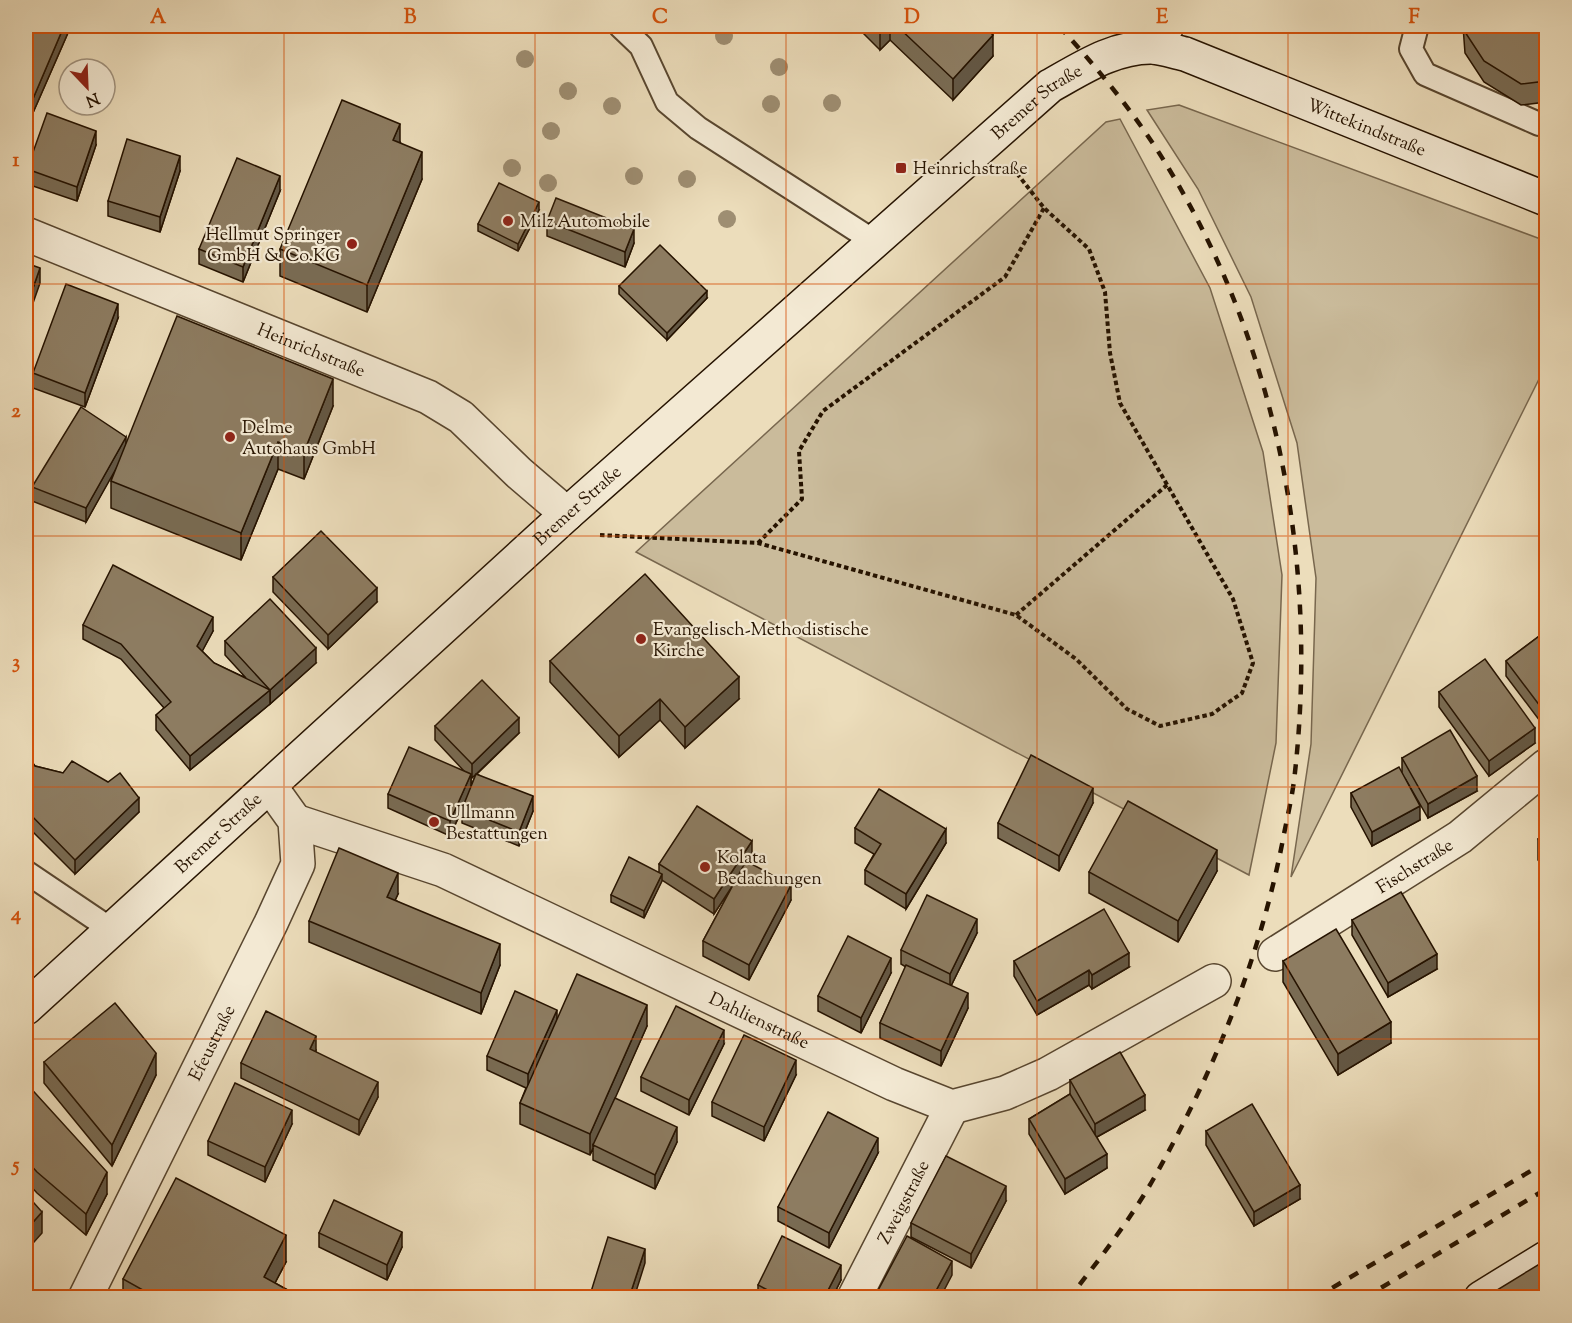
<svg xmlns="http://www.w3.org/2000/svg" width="1572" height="1323" font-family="'Sorts Mill Goudy',serif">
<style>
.green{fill:#cabb9b;stroke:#78674e;stroke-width:1.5}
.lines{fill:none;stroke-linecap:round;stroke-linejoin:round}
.lane-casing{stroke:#58462f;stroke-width:26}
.street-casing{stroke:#58462f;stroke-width:36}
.secondary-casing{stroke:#261300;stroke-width:36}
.path{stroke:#261300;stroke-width:4;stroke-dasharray:4.5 3;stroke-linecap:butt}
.lane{stroke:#f3e9d3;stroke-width:22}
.street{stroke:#f3e9d3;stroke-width:33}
.secondary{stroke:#f3e9d3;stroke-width:33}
.rail{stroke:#261300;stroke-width:4.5;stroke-dasharray:10 10;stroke-linecap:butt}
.tree{fill:#9e8e72}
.wall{fill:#796b53;stroke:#261300;stroke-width:1.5;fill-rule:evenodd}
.shaded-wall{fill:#635744;stroke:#261300;stroke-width:1.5}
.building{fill:#8d7c61;stroke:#261300;stroke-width:1.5}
.grid{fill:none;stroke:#d5520b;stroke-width:1.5;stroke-opacity:0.55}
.poi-dot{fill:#8f2418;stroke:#f3e9d3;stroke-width:2}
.labels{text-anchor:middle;stroke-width:4.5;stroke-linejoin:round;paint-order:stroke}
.street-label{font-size:18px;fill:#261300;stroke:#f3e9d3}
.poi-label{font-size:18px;fill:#261300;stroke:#f3e9d3;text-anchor:start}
.neatline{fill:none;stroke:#d5520b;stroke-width:2}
.grid-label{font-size:20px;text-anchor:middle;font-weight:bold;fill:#d5520b}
</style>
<rect width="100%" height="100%" fill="#ecddbb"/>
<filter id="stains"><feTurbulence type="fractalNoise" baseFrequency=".00333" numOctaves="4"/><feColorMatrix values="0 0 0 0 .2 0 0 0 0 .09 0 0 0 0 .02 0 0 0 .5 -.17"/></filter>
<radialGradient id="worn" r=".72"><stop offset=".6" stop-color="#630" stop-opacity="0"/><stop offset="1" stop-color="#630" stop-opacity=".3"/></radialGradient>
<g class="green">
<polygon points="1179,105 1546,241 1546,365 1291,877 1311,744 1316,578 1297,443 1251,297 1198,189 1147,110"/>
<polygon points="1120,119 1210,288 1263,452 1282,575 1276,743 1249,875 636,552 1106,122"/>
</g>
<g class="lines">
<g class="lane-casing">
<g id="lane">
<polyline points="620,26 641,46 667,102 698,128 875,242"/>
<polyline points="1417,26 1411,49 1425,74 1539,124 1546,124"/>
<polyline points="26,872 112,930"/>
</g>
</g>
<g class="street-casing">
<g id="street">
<polyline points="1154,47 1167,26"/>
<path id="s1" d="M 26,234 L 428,397 L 461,417 L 519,473 L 567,514"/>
<path id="s2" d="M 295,821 L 443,870 L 894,1084 L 952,1107 L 1005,1093 L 1048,1074 L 1214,981"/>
<path id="s3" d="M 1275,954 L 1460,837 L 1546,766"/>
<path id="s4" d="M 85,1298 L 271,923 L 298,864 L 295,821 L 270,786"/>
<path id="s5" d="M 854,1298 L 952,1107"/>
</g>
</g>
<g class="secondary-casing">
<g id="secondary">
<path id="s6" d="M 26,1008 L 567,514 L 1050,86 C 1082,68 1115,46 1153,47 C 1164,48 1175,52 1185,54 L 1546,199"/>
<polyline points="1481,1298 1546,1258"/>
</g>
</g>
<g class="path">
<polyline points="600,535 758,543 1016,615 1076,659 1127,709 1160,726 1212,714 1242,693 1253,663 1233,599 1120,403 1110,353 1105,292 1089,249 1044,208 1012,167"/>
<polyline points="758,543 802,499 799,451 823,411 1005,277 1044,208"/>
<polyline points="1016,615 1167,485"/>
</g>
<use href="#lane" class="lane"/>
<use href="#street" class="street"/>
<use href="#secondary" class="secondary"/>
<g class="rail">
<path d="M 1059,26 C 1099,70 1138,117 1169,169 C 1278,349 1318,564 1295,772 C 1293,793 1288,814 1284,834 C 1261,956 1215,1070 1154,1178 C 1130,1220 1099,1260 1069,1298"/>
<polyline points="1315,1298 1546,1162"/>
<polyline points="1364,1298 1546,1189"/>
</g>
</g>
<g class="tree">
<circle cx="724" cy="36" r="9"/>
<circle cx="525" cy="59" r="9"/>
<circle cx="779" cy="67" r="9"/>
<circle cx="568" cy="91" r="9"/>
<circle cx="832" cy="103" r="9"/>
<circle cx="771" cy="104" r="9"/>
<circle cx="612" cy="106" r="9"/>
<circle cx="551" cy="131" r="9"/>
<circle cx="512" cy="168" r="9"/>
<circle cx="634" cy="176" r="9"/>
<circle cx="687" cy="179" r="9"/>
<circle cx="548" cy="183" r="9"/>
<circle cx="727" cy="219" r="9"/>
</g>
<g class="wall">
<polygon points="26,26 71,26 32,115 26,112"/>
<polygon points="856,26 983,26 993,56 953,100 890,40 880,50"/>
<polygon points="1463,26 1546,26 1546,102 1521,105 1484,82 1465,53"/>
<polygon points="400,142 422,179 367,312 280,276 280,249"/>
<polygon points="96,145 77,201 27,184 27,169"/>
<polygon points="180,171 160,232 108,216 108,201"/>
<polygon points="280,191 243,282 199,264 199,249"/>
<polygon points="539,210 518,251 478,231 478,224"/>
<polygon points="547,221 634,243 625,267 547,236"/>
<polygon points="619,286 707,298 667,340 619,294"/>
<polygon points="118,318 85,407 33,388 33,373"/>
<polygon points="333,406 304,479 278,469 241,560 111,508 111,481 114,471 86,522 32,501 32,487 126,443"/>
<polygon points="273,577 377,602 328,649 273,592"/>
<polygon points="83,625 213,631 202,651 214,663 246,678 225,655 225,641 316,663 270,704 190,770 156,730 156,715 164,708 121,659 83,639"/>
<polygon points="1546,631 1546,729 1506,676 1506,661"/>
<polygon points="550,661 739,699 685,748 660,720 619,757 550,682"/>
<polygon points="1439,692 1535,743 1489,776 1439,707"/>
<path d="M 435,726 L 519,733 L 477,774 L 533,811 L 519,846 L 462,823 L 462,810 L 450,836 L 388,808 L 388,794 L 465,772 L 435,740 ZM 476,774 L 471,786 L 471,778 Z"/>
<polygon points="26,754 35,766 63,773 108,782 139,812 75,874 26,825"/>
<polygon points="1402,758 1477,791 1428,818 1405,778 1420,820 1372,846 1351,807 1351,793 1402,772"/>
<polygon points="1093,803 1059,871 998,838 998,823"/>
<polygon points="855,828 946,843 906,909 865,884 865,870 874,854 855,843"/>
<polygon points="1546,833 1546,871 1538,860 1538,839"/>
<polygon points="752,856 748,862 791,900 749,980 703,956 703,941 733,885 714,914 662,880 644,918 611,902 611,895 659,872 659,864"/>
<polygon points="1217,871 1178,942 1089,893 1089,872"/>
<polygon points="398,894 395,900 500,965 481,1014 309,942 309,921"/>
<polygon points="1352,920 1437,969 1388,997 1352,935"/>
<polygon points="977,933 951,986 968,1008 941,1066 880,1038 880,1023 906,967 901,964 901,950"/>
<polygon points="1014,961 1129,967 1092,989 1089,985 1037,1015 1014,976"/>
<polygon points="1283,961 1391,1043 1338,1075 1283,982"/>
<polygon points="891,973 861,1033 818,1011 818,996"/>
<polygon points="557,1020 647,1026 606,1117 677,1142 655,1189 593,1160 593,1148 590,1155 520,1124 520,1103 526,1088 487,1070 487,1056"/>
<polygon points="724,1044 689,1115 641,1091 641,1077"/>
<polygon points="316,1050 316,1052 378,1097 359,1135 241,1078 241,1063"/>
<polygon points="44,1062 156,1075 112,1166 44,1083"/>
<polygon points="796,1075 764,1141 712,1116 712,1102"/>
<polygon points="1070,1080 1145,1110 1097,1137 1107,1168 1065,1194 1029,1134 1029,1119 1070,1094"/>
<polygon points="26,1083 107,1194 86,1235 37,1193 26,1181"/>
<polygon points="292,1124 265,1182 208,1155 208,1141"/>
<polygon points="1206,1131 1300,1199 1254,1226 1206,1145"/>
<polygon points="878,1153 829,1248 778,1221 778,1207"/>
<polygon points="1006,1201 971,1268 911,1237 911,1223"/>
<polygon points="319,1233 402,1247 387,1280 319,1247"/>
<polygon points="286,1262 275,1283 302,1298 123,1298 123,1279"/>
<polygon points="841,1280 832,1298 758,1298 758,1285"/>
</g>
<g class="shaded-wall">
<polygon points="64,26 71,26 32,115 32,101"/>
<polygon points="883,26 890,26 890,40 880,50 880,29"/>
<polygon points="993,35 993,56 953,100 953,79"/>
<polygon points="400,124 400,151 393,140"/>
<polygon points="96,131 96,145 77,201 77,187"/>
<polygon points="422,152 422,179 367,312 367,285"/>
<polygon points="180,156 180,171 160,232 160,217"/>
<polygon points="280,176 280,191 243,282 243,267"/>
<polygon points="539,202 539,210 518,251 518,244"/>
<polygon points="634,229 634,243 625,267 625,252"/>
<polygon points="40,268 40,283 26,323 26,308"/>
<polygon points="707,291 707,298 667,340 667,333"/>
<polygon points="118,304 118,318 85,407 85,393"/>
<polygon points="333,379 333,406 304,479 304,452"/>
<polygon points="126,437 126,451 86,522 86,508"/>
<polygon points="278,442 278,469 241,560 241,533"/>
<polygon points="377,588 377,602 328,649 328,635"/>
<polygon points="213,617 213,631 197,661 197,646"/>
<polygon points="316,648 316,663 270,704 270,690"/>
<polygon points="739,677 739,699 685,748 685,727"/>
<polygon points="270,690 270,704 190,770 190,756"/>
<polygon points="660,699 660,720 619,757 619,736"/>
<polygon points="519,718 519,733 472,778 472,764"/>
<polygon points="1535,728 1535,743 1489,776 1489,761"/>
<polygon points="471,774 471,789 450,836 450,821"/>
<polygon points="1477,776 1477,791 1428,818 1428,804"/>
<polygon points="1093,788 1093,803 1059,871 1059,856"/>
<polygon points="533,796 533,811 519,846 519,832"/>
<polygon points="139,798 139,812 75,874 75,860"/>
<polygon points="1420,806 1420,820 1372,846 1372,832"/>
<polygon points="946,829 946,843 906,909 906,894"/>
<polygon points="752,841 752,856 714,914 714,899"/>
<polygon points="1217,850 1217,871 1178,942 1178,921"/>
<polygon points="398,873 398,894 387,918 387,897"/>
<polygon points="662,874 662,881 644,918 644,911"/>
<polygon points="791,885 791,900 749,980 749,965"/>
<polygon points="977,919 977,933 950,988 950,974"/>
<polygon points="500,944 500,965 481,1014 481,993"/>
<polygon points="1129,953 1129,967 1092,989 1092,975"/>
<polygon points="1437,954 1437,969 1388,997 1388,983"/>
<polygon points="891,958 891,973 861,1033 861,1018"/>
<polygon points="1089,970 1089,985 1037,1015 1037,1001"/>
<polygon points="968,993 968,1008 941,1066 941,1051"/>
<polygon points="647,1005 647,1026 594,1146 593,1145 593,1148 590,1155 590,1134"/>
<polygon points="557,1010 557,1024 528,1088 528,1074"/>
<polygon points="1391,1022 1391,1043 1338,1075 1338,1054"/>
<polygon points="724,1030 724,1044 689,1115 689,1100"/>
<polygon points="316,1036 316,1050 310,1064 310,1049"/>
<polygon points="156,1053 156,1075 112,1166 112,1145"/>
<polygon points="796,1060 796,1075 764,1141 764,1127"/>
<polygon points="378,1082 378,1097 359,1135 359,1120"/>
<polygon points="1145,1095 1145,1110 1095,1138 1095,1124"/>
<polygon points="292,1110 292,1124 265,1182 265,1167"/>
<polygon points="677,1127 677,1142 655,1189 655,1175"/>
<polygon points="878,1138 878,1153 829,1248 829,1233"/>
<polygon points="1107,1154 1107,1168 1065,1194 1065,1179"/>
<polygon points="107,1172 107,1194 86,1235 86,1214"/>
<polygon points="1300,1185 1300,1199 1254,1226 1254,1212"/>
<polygon points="1006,1186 1006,1201 971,1268 971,1254"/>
<polygon points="42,1212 42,1233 26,1251 26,1230"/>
<polygon points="402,1232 402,1247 387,1280 387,1265"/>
<polygon points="286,1235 286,1262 267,1298 264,1277"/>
<polygon points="645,1249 645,1263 634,1298 629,1298"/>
<polygon points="952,1261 952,1275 940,1298 932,1298"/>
<polygon points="841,1265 841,1280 832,1298 824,1298"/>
</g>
<g class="building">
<polygon points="26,26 64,26 32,101 26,98"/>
<polygon points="897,26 983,26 993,35 953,79"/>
<polygon points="1465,26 1546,26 1546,81 1521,84 1484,61 1465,32"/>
<polygon points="342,100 400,124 393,140 422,152 367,285 280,249"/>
<polygon points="47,113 96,131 77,187 27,169"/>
<polygon points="127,139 180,156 160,217 108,201"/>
<polygon points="237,158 280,176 243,267 199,249"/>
<polygon points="499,183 539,202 518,244 478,224"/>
<polygon points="556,198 634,229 625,252 547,221"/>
<polygon points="660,245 707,291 667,333 619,286"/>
<polygon points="26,263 40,268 26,308"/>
<polygon points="66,284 118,304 85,393 33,373"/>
<polygon points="177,316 333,379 304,452 278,442 241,533 111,481"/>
<polygon points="81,407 126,437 86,508 32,487"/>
<polygon points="321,531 377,588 328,635 273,577"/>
<polygon points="113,565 213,617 197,646 214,663 270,690 190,756 156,715 171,702 121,644 83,625"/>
<polygon points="645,574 739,677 685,727 660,699 619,736 550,661"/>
<polygon points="270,599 316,648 270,690 225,641"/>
<polygon points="1546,631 1546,714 1506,661"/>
<polygon points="1485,659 1535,728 1489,761 1439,692"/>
<polygon points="482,680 519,718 472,764 435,726"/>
<polygon points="1450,730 1477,776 1428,804 1402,758"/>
<polygon points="409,747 471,774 450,821 388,794"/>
<polygon points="26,754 35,766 63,773 72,761 108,782 120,773 139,798 75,860 26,810"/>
<polygon points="1031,755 1093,788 1059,856 998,823"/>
<polygon points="1399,767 1420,806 1372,832 1351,793"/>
<polygon points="476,774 533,796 519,832 462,809"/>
<polygon points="879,789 946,829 906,894 865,870 881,844 855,828"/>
<polygon points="1128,801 1217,850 1178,921 1089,872"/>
<polygon points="697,806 752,841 714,899 659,864"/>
<polygon points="1546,833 1546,850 1538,839"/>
<polygon points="339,848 398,873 387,897 500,944 481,993 309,921"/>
<polygon points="629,857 662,874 644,911 611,895"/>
<polygon points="746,861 791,885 749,965 703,941"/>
<polygon points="1401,892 1437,954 1388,983 1352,920"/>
<polygon points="927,895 977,919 950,974 901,950"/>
<polygon points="1104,909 1129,953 1092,975 1089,970 1037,1001 1014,961"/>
<polygon points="1336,929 1391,1022 1338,1054 1283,961"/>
<polygon points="848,936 891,958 861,1018 818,996"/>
<polygon points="906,965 968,993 941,1051 880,1023"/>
<polygon points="577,974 647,1005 590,1134 520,1103"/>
<polygon points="515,991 557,1010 528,1074 487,1056"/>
<polygon points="115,1003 156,1053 112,1145 44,1062"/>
<polygon points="676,1006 724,1030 689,1100 641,1077"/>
<polygon points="266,1011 316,1036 310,1049 378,1082 359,1120 241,1063"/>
<polygon points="744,1035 796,1060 764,1127 712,1102"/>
<polygon points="1120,1052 1145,1095 1095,1124 1070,1080"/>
<polygon points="26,1083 107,1172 86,1214 37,1172 26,1160"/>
<polygon points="235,1083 292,1110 265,1167 208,1141"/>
<polygon points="1070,1094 1107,1154 1065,1179 1029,1119"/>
<polygon points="615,1098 677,1127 655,1175 593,1145"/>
<polygon points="1252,1104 1300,1185 1254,1212 1206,1131"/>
<polygon points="828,1112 878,1138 829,1233 778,1207"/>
<polygon points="946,1156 1006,1186 971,1254 911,1223"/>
<polygon points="176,1178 286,1235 264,1277 302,1298 157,1298 123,1279"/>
<polygon points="26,1194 42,1212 26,1230"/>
<polygon points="334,1200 402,1232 387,1265 319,1233"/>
<polygon points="782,1236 841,1265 824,1298 783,1298 758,1285"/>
<polygon points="907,1236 952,1261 932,1298 874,1298"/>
<polygon points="608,1237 645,1249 629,1298 599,1298 590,1295"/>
<polygon points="1546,1260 1546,1298 1484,1298"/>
</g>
<path class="grid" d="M 284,26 L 284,1298M 535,26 L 535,1298M 786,26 L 786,1298M 1037,26 L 1037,1298M 1288,26 L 1288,1298M 26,284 L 1546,284M 26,536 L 1546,536M 26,787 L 1546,787M 26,1039 L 1546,1039"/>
<g class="poi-dot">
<rect x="895" y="162" width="12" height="12" rx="3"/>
<circle cx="508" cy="221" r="6"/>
<circle cx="352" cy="244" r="6"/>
<circle cx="230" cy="437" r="6"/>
<circle cx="641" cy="639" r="6"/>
<circle cx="434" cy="822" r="6"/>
<circle cx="705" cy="867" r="6"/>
</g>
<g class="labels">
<g class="street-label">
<text dy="6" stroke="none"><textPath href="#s6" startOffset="1358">Bremer Straße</textPath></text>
<text dy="6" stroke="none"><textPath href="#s6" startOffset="1718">Wittekindstraße</textPath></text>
<text dy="6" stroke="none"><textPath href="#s1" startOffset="308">Heinrichstraße</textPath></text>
<text dy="6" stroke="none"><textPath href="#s6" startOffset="746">Bremer Straße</textPath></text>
<text dy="6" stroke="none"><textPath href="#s6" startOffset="260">Bremer Straße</textPath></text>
<text dy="6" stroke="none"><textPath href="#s3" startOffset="165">Fischstraße</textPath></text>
<text dy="6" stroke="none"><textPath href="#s2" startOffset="506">Dahlienstraße</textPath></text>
<text dy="6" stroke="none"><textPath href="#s4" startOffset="285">Efeustraße</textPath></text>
<text dy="6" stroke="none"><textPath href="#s5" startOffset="108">Zweigstraße</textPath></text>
</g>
<g class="poi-label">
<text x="913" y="174">Heinrichstraße</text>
<text x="520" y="227">Milz Automobile</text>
<text x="340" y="240" text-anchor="end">Hellmut Springer<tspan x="340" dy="21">GmbH &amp; Co.KG</tspan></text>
<text x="242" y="433">Delme<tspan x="242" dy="21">Autohaus GmbH</tspan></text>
<text x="653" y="635">Evangelisch-Methodistische<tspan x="653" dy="21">Kirche</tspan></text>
<text x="446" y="818">Ullmann<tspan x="446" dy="21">Bestattungen</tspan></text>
<text x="717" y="863">Kolata<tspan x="717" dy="21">Bedachungen</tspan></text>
</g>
</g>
<rect width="1572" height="1323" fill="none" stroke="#ecddbb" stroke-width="66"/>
<g transform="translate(87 87) rotate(157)"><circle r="28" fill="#f3e9d3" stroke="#a1937f" stroke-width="1.5"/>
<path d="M0-4.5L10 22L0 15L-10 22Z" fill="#8f2418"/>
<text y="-9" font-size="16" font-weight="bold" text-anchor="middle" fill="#261300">N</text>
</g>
<rect x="33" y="33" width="1506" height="1257" class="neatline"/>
<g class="grid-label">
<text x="158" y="23">A</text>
<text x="410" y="23">B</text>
<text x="660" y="23">C</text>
<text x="912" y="23">D</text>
<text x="1162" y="23">E</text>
<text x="1414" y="23">F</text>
<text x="16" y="166">1</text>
<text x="16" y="417">2</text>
<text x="16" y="668">3</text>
<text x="16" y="920">4</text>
<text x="16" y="1171">5</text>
</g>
<rect width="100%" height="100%" filter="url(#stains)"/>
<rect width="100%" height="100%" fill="url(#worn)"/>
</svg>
